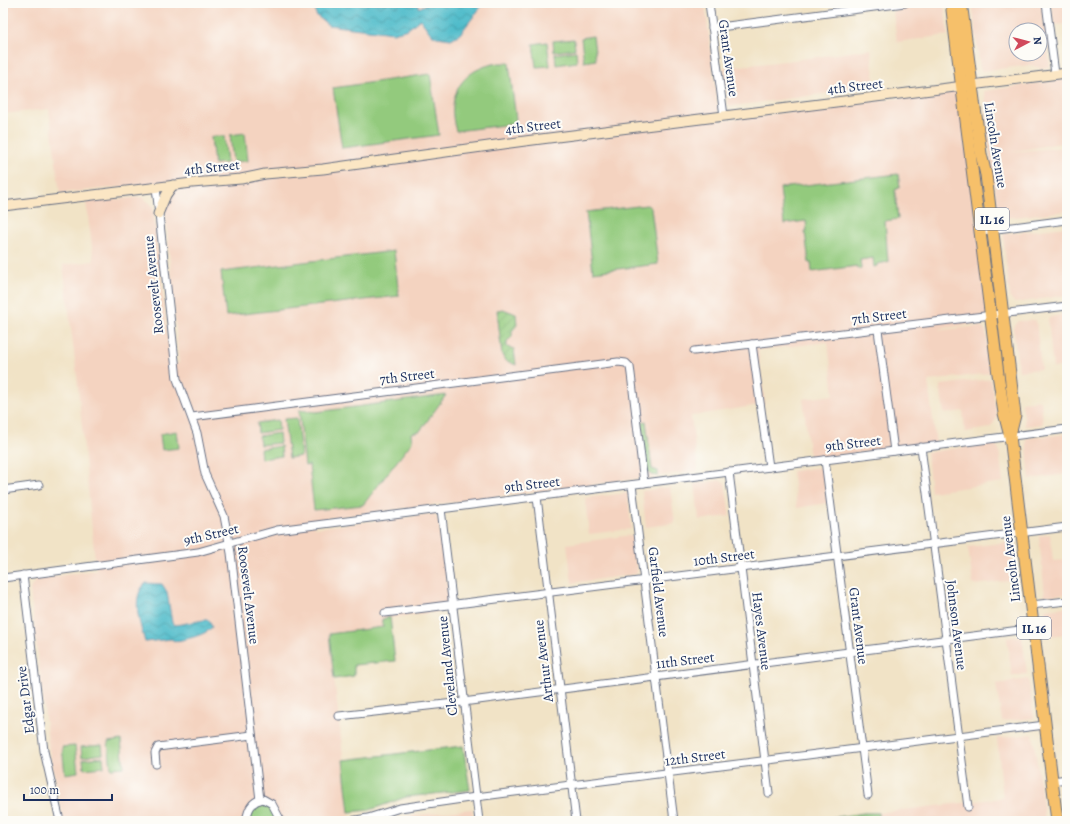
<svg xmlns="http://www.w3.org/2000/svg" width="1070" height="824" font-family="Alegreya,serif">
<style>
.built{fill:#f4d3c0;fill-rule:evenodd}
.green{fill:#93ca7d;stroke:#577c6e}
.garden{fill:url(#garden-furrows);stroke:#577c6e}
.water{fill:url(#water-waves);stroke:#357694}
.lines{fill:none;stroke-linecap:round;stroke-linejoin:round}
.street-casing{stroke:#666e82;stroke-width:9}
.secondary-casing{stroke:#666e82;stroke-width:11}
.primary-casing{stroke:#666e82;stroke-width:13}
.street{stroke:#fff;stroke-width:7}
.secondary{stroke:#fbe6c4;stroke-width:9}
.primary{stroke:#f6c06b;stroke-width:11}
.labels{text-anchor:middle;stroke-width:4;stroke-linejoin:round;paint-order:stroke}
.shield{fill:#fdfcf7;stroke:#5f6c8c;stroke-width:1}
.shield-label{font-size:13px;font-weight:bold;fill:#1b2f5e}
.street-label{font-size:14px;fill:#1b2f5e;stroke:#fdfcf7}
</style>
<defs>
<pattern id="garden-furrows" width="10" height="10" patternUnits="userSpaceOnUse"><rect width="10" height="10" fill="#93ca7d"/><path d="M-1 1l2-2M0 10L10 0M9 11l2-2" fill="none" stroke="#77a46a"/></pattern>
<pattern id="water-waves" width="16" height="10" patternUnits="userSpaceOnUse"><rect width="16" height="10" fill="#4fbcca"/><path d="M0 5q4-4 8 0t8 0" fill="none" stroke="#4199a7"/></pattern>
</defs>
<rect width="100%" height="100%" fill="#fdfcf7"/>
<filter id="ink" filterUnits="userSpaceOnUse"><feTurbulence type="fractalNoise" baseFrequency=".025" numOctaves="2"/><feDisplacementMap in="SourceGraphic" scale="8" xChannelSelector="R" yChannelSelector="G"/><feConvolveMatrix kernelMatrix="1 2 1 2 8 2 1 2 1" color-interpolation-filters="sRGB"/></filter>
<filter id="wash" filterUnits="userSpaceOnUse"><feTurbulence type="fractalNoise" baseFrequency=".012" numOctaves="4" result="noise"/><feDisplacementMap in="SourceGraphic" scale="16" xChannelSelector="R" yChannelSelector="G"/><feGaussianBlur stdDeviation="0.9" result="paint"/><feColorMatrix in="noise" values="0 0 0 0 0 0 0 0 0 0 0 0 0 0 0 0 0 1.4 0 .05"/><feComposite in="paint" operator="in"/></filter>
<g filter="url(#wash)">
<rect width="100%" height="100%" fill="#f1e3c6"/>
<g class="built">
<polygon points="3,3 705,3 719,121 955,91 961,99 989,322 938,329 943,330 981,326 986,331 990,373 928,381 936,444 810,459 803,399 834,395 828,342 758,350 765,404 691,416 698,471 314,520 315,528 434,514 438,520 451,610 383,619 383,627 329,634 350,816 338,818 338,821 64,821 49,750 30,589 35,581 39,579 96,570 77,376 63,265 94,261 86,202 141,197 150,203 153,207 171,364 179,363 163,183 60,193 49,109 3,114"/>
<path d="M 972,3 L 1042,3 L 1050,67 L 1041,68 L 1030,65 L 982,71 L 980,69 ZM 1016,30 L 1040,30 L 1040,54 L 1016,54 Z"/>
<polygon points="1051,3 1067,3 1067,24 1054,25"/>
<polygon points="944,4 948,35 897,42 893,11"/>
<polygon points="871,49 875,87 733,106 729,105 728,101 723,68 795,60"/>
<polygon points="1067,79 1067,142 1010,152 1067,147 1067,211 1004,218 999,212 992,173 984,91"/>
<polygon points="1067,227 1067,295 1015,303 1010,298 1003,234"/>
<polygon points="1067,313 1067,366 1053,368 1048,318"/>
<polygon points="1036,320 1041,369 1019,371 1013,328 1019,321"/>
<polygon points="991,379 997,418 990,428 965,432 963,411 944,414 940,385"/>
<polygon points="1041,400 1043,424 1025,426 1022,402"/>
<polygon points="1067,434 1067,474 1030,479 1026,438"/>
<polygon points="994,444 999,449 1003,482 931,492 927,452"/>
<polygon points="822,467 827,503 797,508 792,471"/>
<polygon points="721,480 725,483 730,516 699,520 695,484"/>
<polygon points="670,487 675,523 646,527 642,491"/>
<polygon points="628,493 631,529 589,534 585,498"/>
<polygon points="1050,534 1053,561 1067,560 1067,594 1045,596 1039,536"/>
<polygon points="632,535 637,574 572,583 567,544"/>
<polygon points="1010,542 1015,580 973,585 968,547"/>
<polygon points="1067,607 1067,634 1048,636 1045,609"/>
<polygon points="1022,636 1027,674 1012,676 1007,638"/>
<polygon points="1028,679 1034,718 1002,721 996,684"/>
<polygon points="1033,734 1045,821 878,821 878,813 1003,798 997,738"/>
<polygon points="472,809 474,821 394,821 393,819 409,816"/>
</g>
<g class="green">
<polygon points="593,36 596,60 584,62 581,38"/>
<polygon points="574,39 575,49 554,52 553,41"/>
<polygon points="547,42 550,66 536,67 533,44"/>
<polygon points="576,51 577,62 556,65 555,54"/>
<path d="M 499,63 L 509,63 L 516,119 L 512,124 L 456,131 C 445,96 462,68 499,63 Z"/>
<polygon points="430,74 439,135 342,148 333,88"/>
<polygon points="245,133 248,161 233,162 230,135"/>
<polygon points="224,136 227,163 214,164 211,137"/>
<polygon points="898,174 900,187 895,190 898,219 885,221 888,262 877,264 877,266 874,267 873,258 860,260 861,268 857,269 857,266 812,272 811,263 809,263 805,232 807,232 806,221 784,224 780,188"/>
<polygon points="647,205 651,208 658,264 593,272 586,212"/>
<polygon points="394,251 399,296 226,316 221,272"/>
<polygon points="446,395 420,431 411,433 412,442 363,505 314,510 309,465 305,466 299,410 316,412"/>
<polygon points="297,418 301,456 289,458 284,419"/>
<polygon points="278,420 279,430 258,433 257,423"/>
<polygon points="646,421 652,469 658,471 658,476 651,475 647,471 642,422"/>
<polygon points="177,431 179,448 162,450 160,434"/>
<polygon points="279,433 280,443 260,445 259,436"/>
<polygon points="281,446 282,456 261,459 260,449"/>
<polygon points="390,617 395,661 354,665 354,676 334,679 329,634 383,627 382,619"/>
<polygon points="121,740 124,767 111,768 108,742"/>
<polygon points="102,745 103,754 82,757 81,747"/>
<polygon points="75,746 78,772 65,774 62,747"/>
<polygon points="463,746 470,790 406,797 370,810 349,812 343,760"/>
<polygon points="103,757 104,767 84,769 83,759"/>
<polygon points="262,802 267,803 279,821 249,821 255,805"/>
<polygon points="864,813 878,813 878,821 806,821"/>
</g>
<polygon class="garden" points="503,309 516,314 517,325 512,331 512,337 507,341 507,347 514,349 516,365 505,360 502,355 497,310"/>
<g class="water">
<polygon points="315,3 417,3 419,8 428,3 484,3 460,34 451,39 437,37 431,34 420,19 408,29 393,33 328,25 316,15"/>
<path d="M 146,583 L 162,584 L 167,592 L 172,623 L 176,625 L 204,620 L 209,620 L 212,627 C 207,635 184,640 175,641 L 171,639 L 145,642 C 140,624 130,597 146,583 Z"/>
</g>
</g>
<g filter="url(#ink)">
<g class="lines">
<g class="street-casing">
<g id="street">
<polyline points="709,3 724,116"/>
<polyline points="1046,3 1055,74"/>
<polyline points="712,28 905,3"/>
<polyline points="156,187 177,379 197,433 205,474 224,516 231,553 260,800"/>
<polyline points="981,231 1067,220"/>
<polyline points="878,330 894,451"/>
<polyline points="752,344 769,467"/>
<polyline points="694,351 1067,306"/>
<polyline points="192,417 618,362 626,363 630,367 631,374 644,483"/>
<polyline points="921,447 968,807"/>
<polyline points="825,460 868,795"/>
<polyline points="729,472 769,793"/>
<polyline points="632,485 674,821"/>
<polyline points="3,490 39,485"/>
<polyline points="537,497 576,821"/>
<polyline points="441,509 479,821"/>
<polyline points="23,575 44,751 60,821"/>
<polyline points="3,578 198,552 277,530 308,526 1067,429"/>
<polyline points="1031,605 1067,601"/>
<polyline points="385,613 1067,527"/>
<polyline points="339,716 463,702 1034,628"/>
<polyline points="156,764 155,753 158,747 252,735"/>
<polyline points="1052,781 1067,779"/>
<path d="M 246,821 C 248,810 251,801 263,799 L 272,804 L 281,821"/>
<polyline points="350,821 368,818 400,808 476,797 1045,725"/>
</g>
</g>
<g class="secondary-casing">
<g id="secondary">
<polyline points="3,206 192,183 241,179 265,174 323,169 525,141 1067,73"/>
<polyline points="158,214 166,195 173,185"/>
</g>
</g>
<g class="primary-casing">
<g id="primary">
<polyline points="955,3 952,10 998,374 1004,413 1010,436 1057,821"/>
<polyline points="959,3 962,9 981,154 986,175 1015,415 1010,435"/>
</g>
</g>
<use href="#street" class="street"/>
<use href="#secondary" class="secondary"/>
<use href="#primary" class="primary"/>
</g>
</g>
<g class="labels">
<g class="shield">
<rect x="975" y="208" width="34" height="22" rx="3"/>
<rect x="1017" y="617" width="34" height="22" rx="3"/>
</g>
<g class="shield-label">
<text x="992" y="224">IL 16</text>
<text x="1034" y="633">IL 16</text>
</g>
<g class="street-label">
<text transform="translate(729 58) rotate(82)" y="5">Grant Avenue</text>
<text transform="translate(855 86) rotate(-7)" y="5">4th Street</text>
<text transform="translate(533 126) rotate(-7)" y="5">4th Street</text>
<text transform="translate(996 145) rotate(81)" y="5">Lincoln Avenue</text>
<text transform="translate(212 167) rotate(-6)" y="5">4th Street</text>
<text transform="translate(153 285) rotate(-96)" y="5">Roosevelt Avenue</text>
<text transform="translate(879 316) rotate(-7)" y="5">7th Street</text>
<text transform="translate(407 376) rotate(-7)" y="5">7th Street</text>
<text transform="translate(853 443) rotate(-7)" y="5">9th Street</text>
<text transform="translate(532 484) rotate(-7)" y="5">9th Street</text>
<text transform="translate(211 534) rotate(-13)" y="5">9th Street</text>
<text transform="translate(724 557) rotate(-7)" y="5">10th Street</text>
<text transform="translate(1010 559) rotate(-97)" y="5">Lincoln Avenue</text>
<text transform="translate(659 592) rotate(83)" y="5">Garfield Avenue</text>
<text transform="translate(249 595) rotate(83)" y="5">Roosevelt Avenue</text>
<text transform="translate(957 625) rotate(83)" y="5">Johnson Avenue</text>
<text transform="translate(859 626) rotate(83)" y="5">Grant Avenue</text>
<text transform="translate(762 631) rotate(83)" y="5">Hayes Avenue</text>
<text transform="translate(685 660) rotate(-7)" y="5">11th Street</text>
<text transform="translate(543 661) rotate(-97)" y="5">Arthur Avenue</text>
<text transform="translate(447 666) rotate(-96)" y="5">Cleveland Avenue</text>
<text transform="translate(25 700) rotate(-97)" y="5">Edgar Drive</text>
<text transform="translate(695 757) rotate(-7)" y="5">12th Street</text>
</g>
</g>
<rect width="1070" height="824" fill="none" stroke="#fdfcf7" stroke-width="16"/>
<g transform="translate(1028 42) rotate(83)"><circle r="19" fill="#fdfcf7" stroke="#a3aaba"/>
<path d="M0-3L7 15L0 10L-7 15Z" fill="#d1495b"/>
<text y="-6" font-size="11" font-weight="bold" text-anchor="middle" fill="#1b2f5e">N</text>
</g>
<path d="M24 794v6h88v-6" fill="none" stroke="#1b2f5e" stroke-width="2"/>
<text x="30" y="794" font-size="12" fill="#1b2f5e" stroke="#fdfcf7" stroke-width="3" paint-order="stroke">100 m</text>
</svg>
